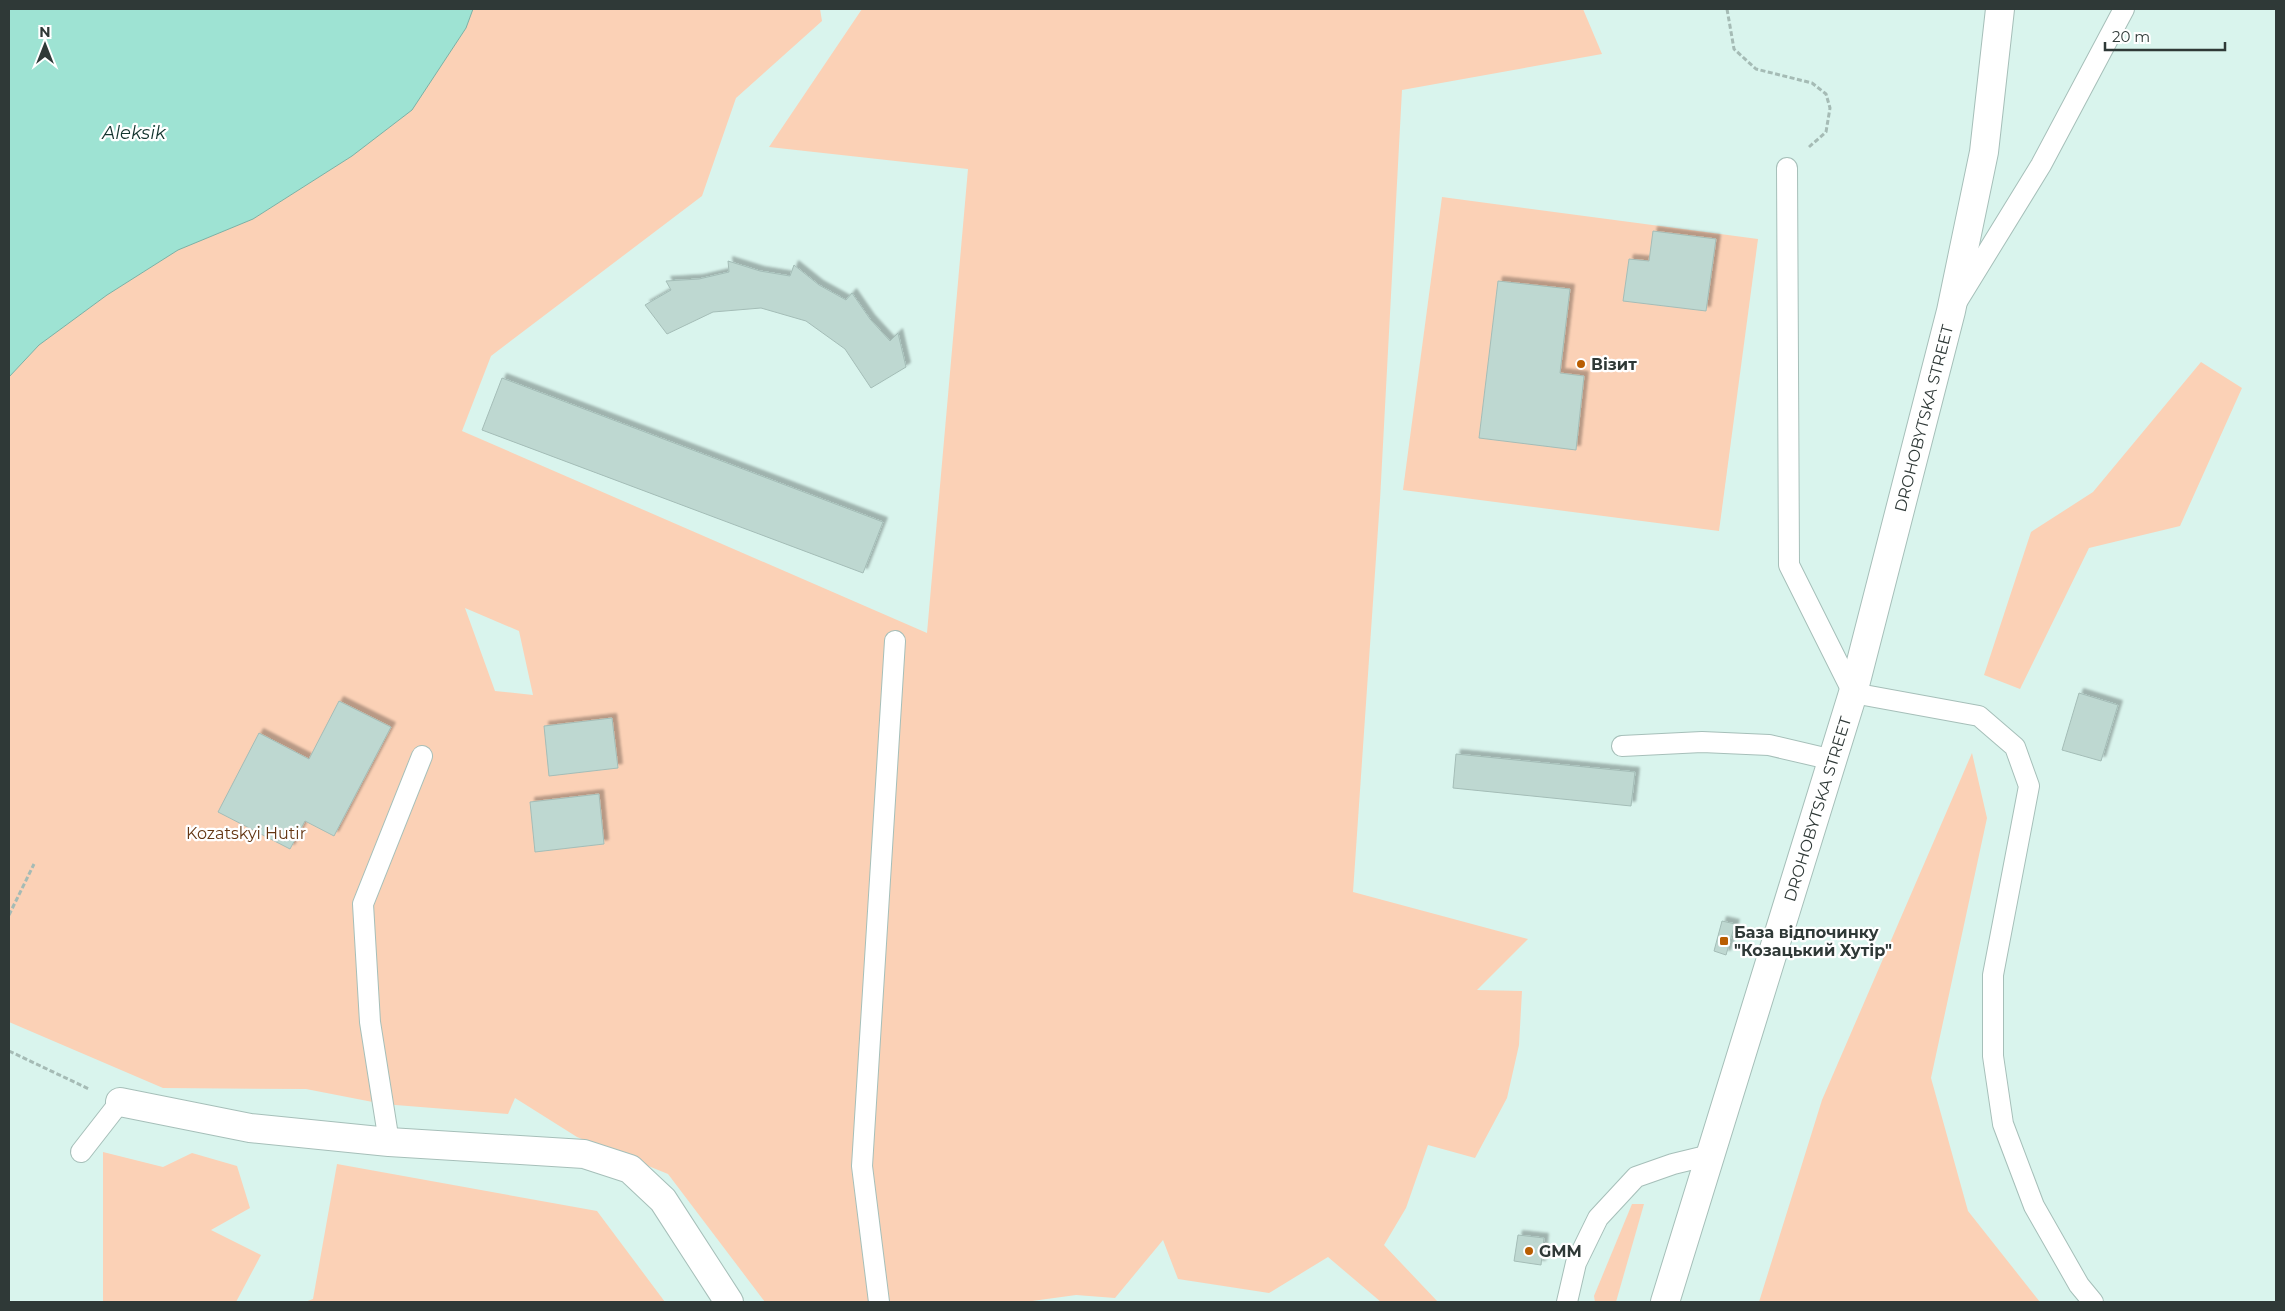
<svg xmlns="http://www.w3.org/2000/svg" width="2285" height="1311" font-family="Montserrat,sans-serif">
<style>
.green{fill:#fbd1b6;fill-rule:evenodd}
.water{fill:#9ee3d3;stroke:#7db0a4}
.building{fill:#bed8d1;stroke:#a4bdb7;filter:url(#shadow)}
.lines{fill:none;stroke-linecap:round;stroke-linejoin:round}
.lane-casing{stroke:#a6bfb9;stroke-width:22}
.street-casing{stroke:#a6bfb9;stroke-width:30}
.secondary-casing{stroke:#a6bfb9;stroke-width:30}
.path{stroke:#a5bbb5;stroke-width:3;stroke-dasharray:5 2.5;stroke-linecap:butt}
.lane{stroke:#fff;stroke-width:20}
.street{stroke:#fff;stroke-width:28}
.secondary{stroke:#fff;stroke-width:28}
.poi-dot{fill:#b95d01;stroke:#fff;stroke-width:2}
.labels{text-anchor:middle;stroke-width:4.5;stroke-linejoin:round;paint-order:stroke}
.poi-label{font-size:16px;font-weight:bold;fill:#2f3937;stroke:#fff;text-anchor:start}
.street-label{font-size:16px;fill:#2f3937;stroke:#fff}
.park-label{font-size:16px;fill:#643612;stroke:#fff}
.water-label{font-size:18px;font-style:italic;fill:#13342e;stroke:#fff}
</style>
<defs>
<filter id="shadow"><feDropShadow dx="4.5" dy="-4.5" stdDeviation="1" flood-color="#0004"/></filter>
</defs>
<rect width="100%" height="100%" fill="#d9f4ed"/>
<g class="green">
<path d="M 473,9 L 820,9 L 822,21 L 736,98 L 702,196 L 491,356 L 462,431 L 927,633 L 968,169 L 769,147 L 862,9 L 1583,9 L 1602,54 L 1402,90 L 1380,500 L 1353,892 L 1528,939 L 1477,990 L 1522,991 L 1519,1045 L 1507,1098 L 1475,1158 L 1428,1145 L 1406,1208 L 1384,1245 L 1438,1302 L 1381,1302 L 1328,1257 L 1269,1293 L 1178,1279 L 1163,1240 L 1115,1298 L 1076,1295 L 1025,1302 L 765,1302 L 668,1174 L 577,1137 L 515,1098 L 508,1114 L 383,1104 L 306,1089 L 163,1088 L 9,1022 L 9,377 L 39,345 L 107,295 L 178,250 L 253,219 L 352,156 L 412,110 L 466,28 ZM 465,608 L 519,631 L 533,695 L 495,691 Z"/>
<polygon points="1442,197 1758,239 1719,531 1403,490"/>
<polygon points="2201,362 2242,388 2180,526 2089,548 2020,689 1984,675 2031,532 2093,492"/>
<polygon points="1972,753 1987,818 1931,1078 1968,1211 2040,1302 1759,1302 1822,1100"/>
<polygon points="103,1152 163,1167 192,1153 237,1166 250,1208 211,1230 261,1255 236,1302 103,1302"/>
<polygon points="337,1164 597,1211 665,1302 305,1302 313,1299"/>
<polygon points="1632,1204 1644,1204 1616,1302 1595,1302 1594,1296"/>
</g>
<polygon class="water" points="9,9 473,9 466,28 412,110 352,156 253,219 178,250 107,295 39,345 9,377"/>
<g class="building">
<polygon points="1653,231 1716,239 1706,311 1623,301 1629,259 1649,261"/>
<polygon points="728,261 760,271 790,276 794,265 819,285 846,300 852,293 870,319 890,341 898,333 906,367 871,388 845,349 806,321 761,308 713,312 667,334 645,305 671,290 666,281 699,279 729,272"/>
<polygon points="1498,281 1570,289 1560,373 1584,376 1576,450 1479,438"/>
<polygon points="502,378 883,522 863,573 482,430"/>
<polygon points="2079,693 2118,705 2101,761 2062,750"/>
<polygon points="339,701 391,727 334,836 305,821 290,849 218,812 259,733 309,759"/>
<polygon points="612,718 618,768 549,776 544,726"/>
<polygon points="1456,754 1635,772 1631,806 1453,788"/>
<polygon points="599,794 604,844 535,852 530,802"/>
<polygon points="1722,921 1735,924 1726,955 1714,951"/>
<polygon points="1518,1235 1544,1238 1541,1265 1514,1261"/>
</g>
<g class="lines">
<g class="lane-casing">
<g id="lane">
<polyline points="1787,168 1789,565 1853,693 1979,716 2015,747 2029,786 1993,975 1993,1056 2003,1124 2034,1206 2079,1285 2093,1302"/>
<polyline points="1958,300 2041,165 2124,9"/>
<polyline points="1622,746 1702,742 1769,745 1833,760"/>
<polyline points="389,1142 370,1022 363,904 422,756"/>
<polyline points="81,1152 120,1102"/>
<polyline points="879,1302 862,1166 895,641"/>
<polyline points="1567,1302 1576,1263 1598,1218 1636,1177 1673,1164 1710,1155"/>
</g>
</g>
<g class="street-casing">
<polyline id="street" points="120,1102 250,1128 389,1142 584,1154 630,1169 663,1200 729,1302"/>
</g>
<g class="secondary-casing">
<g id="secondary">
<path id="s1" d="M 1665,1302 L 1853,693 L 1951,311 L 1984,152 L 2000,9"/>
</g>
</g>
<g class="path">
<polyline points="1727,9 1734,49 1756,69 1812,83 1826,94 1830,108 1826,132 1809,147"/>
<polyline points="9,915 34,864"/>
<polyline points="9,1051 89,1089"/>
</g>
<use href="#lane" class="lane"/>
<use href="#street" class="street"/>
<use href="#secondary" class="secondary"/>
</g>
<g class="poi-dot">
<circle cx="1581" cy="364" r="5"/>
<rect x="1719" y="936" width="10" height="10" rx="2.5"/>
<circle cx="1529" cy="1251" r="5"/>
</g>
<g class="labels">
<g class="poi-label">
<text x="1591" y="370">Візит</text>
<text x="1734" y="938">База відпочинку<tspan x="1734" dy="18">"Козацький Хутір"</tspan></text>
<text x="1539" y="1257">GMM</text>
</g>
<g class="street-label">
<text dy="6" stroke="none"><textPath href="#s1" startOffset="921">DROHOBYTSKA STREET</textPath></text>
<text dy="6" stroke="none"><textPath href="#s1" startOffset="516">DROHOBYTSKA STREET</textPath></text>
</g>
<g class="park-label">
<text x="246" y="839">Kozatskyi Hutir</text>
</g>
<g class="water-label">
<text x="134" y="139">Aleksik</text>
</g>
</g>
<rect width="2285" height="1311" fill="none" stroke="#2f3937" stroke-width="20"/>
<g transform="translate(45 45)" stroke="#ffffff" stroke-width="4" paint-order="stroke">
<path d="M0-4L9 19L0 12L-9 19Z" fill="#2f3937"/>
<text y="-8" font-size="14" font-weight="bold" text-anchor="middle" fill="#2f3937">N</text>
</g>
<path d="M2105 42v8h120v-8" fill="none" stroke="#2f3937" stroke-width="2.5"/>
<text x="2112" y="42" font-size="15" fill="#2f3937" stroke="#ffffff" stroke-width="4" paint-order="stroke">20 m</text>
</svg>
